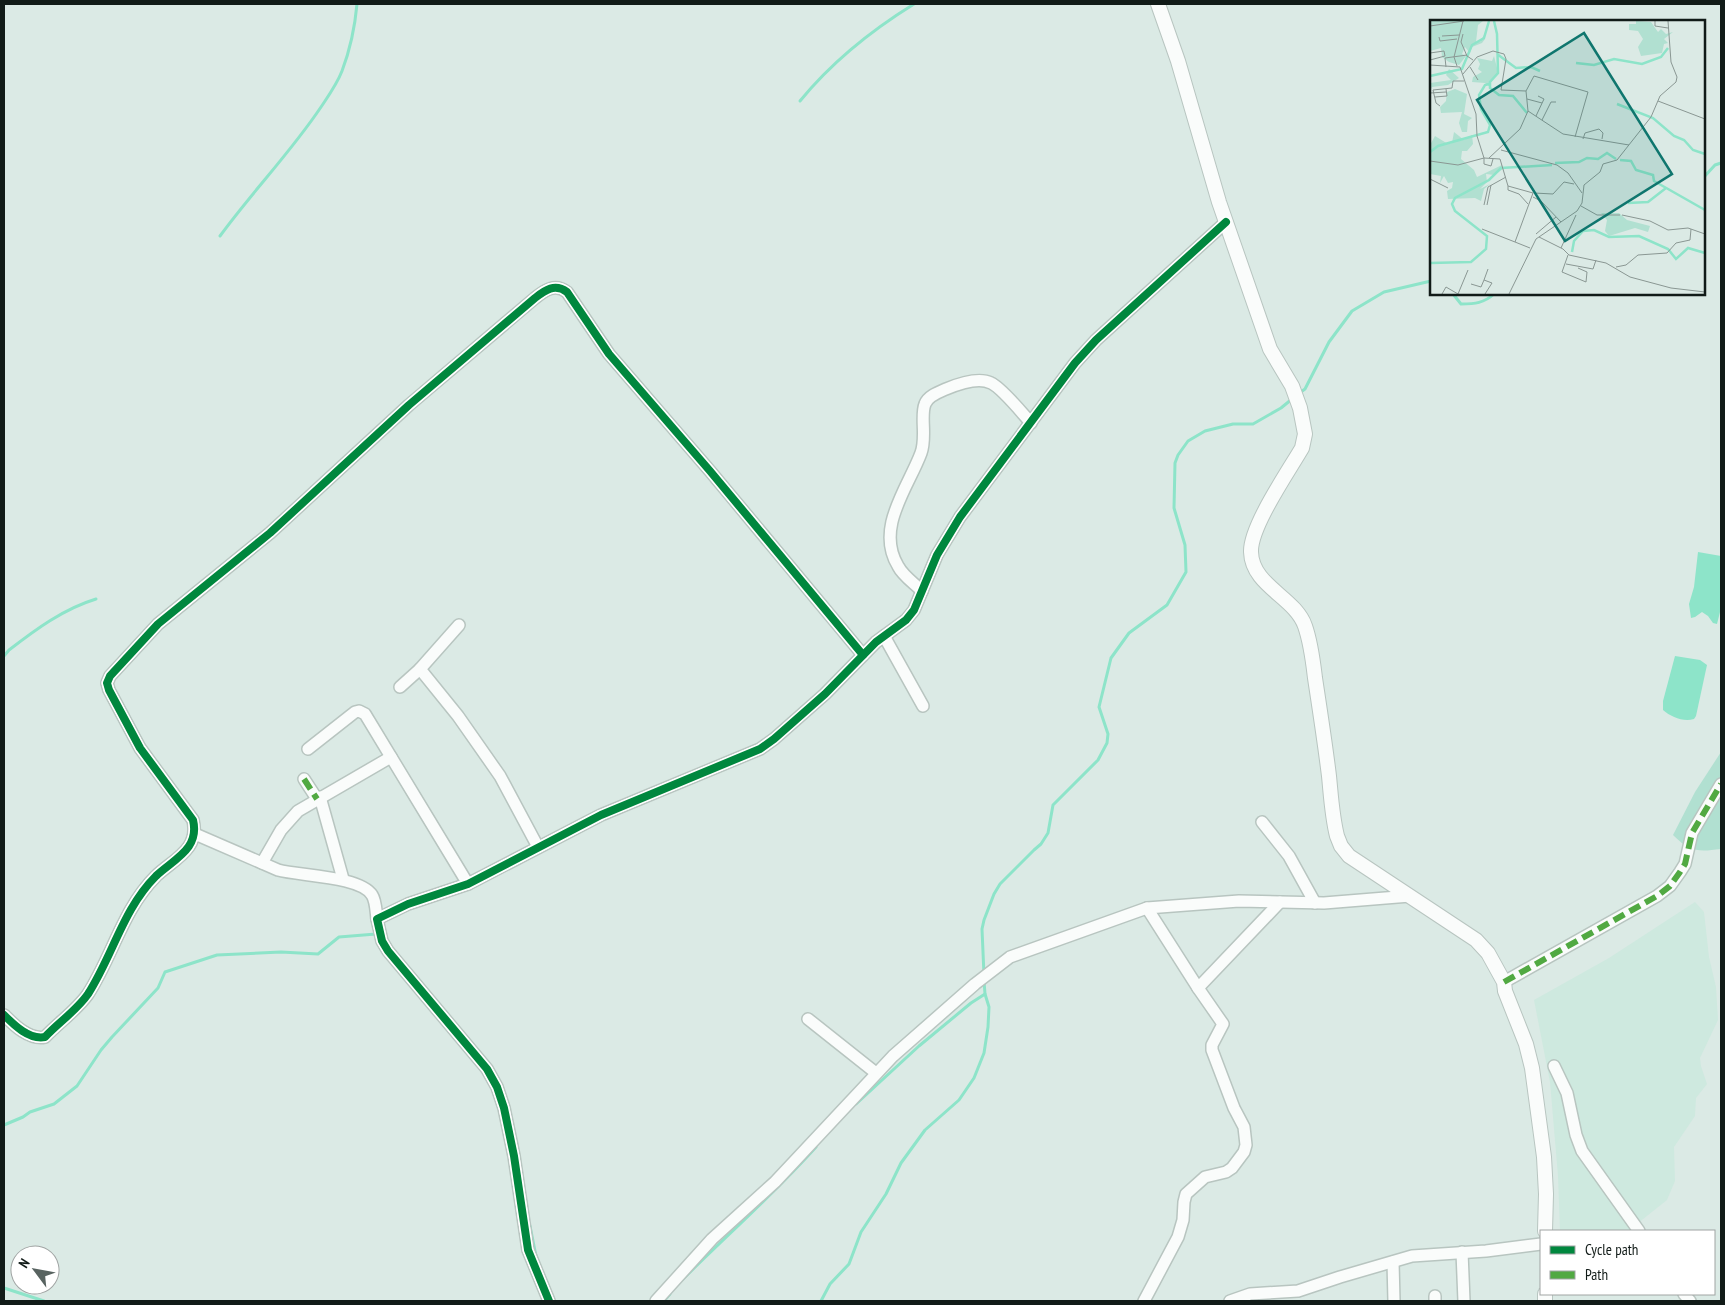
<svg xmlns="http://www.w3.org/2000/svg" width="1725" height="1305" font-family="'PT Sans Narrow',sans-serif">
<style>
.built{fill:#cee9df}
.green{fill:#b1e0d1}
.water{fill:#8de4c9}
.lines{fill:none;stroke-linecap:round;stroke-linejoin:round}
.stream{stroke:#8de4c9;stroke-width:3}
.minor-casing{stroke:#b8c5c0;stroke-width:14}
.major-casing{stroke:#b8c5c0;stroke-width:16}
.minor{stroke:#fafcfb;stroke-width:11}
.major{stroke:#fafcfb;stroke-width:14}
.quiet{stroke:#51a942;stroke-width:6;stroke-dasharray:12 6;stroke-linecap:butt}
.cycleway-casing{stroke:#fff;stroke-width:11}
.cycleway{stroke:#00873e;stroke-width:8}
.inset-river{fill:none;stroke:#8de4c9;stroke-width:2.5}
.inset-road{fill:none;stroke:#8a9793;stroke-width:1}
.view{fill:#0f766e;fill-opacity:0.15;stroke:#0f766e;stroke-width:2.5}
.inset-edge{fill:none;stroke:#111b18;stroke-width:2.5}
</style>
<rect width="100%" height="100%" fill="#dbeae5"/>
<polygon class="built" points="1695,902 1704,912 1709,957 1716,987 1718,1020 1700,1058 1701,1066 1707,1084 1696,1098 1695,1116 1674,1147 1675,1181 1667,1200 1628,1231 1560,1231 1558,1176 1550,1082 1534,1000 1609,958"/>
<path class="green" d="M 1721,752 L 1721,849 C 1698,852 1690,852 1673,835 L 1695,792 Z"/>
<g class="water">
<polygon points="1698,552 1721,556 1721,608 1717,624 1713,623 1708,616 1702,612 1695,617 1691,618 1689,604 1694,587"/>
<path d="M 1675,656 L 1700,660 L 1707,665 L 1696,716 L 1694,719 C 1683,722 1671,717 1663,710 L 1663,701 Z"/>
</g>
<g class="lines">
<g class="stream">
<path d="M 800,101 C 831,63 872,30 914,4"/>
<polyline points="1704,177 1715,165 1721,163"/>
<path d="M 220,236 C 252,192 291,152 321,107 C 329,95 337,84 342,71 C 350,50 355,26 357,4"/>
<path d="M 1453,294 L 1461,304 C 1475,304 1484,303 1494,294"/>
<polyline points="1298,394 1305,389 1329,342 1352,311 1384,292 1431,281"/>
<path d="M 4,656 L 9,650 C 35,630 63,609 96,599"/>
<polyline points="984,975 982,929 984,920 994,894 1000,884 1034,850 1041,844 1048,833 1053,805 1098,760 1107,743 1108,734 1099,707 1111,658 1129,633 1167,605 1186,572 1185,545 1174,508 1175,463 1178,455 1188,441 1205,431 1233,424 1253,424 1281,408 1292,399"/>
<polyline points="856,1104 919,1046 971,1003 985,994"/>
<polyline points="4,1125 23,1117 30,1112 54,1104 77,1086 101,1050 112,1037 158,988 165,972 217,955 281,952 318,954 339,937 376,934 378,936"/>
<polyline points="530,1226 536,1256"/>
<path d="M 682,1280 C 727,1235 774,1194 816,1147"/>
<polyline points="4,1288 44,1301"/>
<polyline points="664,1301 670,1294"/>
<polyline points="821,1301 830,1284 849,1264 861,1232 886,1194 901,1163 925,1130 959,1100 974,1078 984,1053 988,1027 989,1007 985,994 984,981"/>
</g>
<g class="minor-casing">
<g id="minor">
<path d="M 922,591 C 914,583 903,576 898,566 C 875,528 908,488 921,453 C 927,437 920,416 925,404 C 928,396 939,392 946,389 C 958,384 979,377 991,383 C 1002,388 1022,413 1031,423"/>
<polyline points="459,625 420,669 458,716 500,776 538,847"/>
<polyline points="884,636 923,706"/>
<polyline points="400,687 420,669"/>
<polyline points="308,749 355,712 359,711 365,714 468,884"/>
<polyline points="304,779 317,799"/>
<polyline points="320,797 343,879"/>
<polyline points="1262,822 1289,856 1315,903"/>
<path d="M 195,834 L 278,870 C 300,876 360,876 372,895 C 376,901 376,912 377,919"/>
<polyline points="262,863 281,830 298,811 391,757"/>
<polyline points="1147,908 1198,988"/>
<polyline points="1504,982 1657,896 1670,886 1680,872 1685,864 1692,833 1721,784"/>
<path d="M 4,1015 C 14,1025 29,1040 45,1037 C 58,1023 77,1010 88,994 C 113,955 123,909 156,876 C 174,859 200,849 193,820 L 140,748 L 109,690 L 107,683 L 110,676 L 158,624 L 270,533 L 409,405 L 535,298 C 545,290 555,283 567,292 L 609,354 L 710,471 L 863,655"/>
<polyline points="808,1019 876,1073"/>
<polyline points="1554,1066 1567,1093 1576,1135 1582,1151 1639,1231"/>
<polyline points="1462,1252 1464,1301"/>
<polyline points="1393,1262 1394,1301"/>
<polyline points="1684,1294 1690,1301"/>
<polyline points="1435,1296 1435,1301"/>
<polyline points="549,1301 528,1250 514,1156 504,1108 497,1087 487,1069 388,951 382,941 377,919 408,904 468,884 601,815 760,749 774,739 825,694 876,642 906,620 914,610 937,555 960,517 1075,363 1096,340 1226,222"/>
<polyline points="656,1301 712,1239 775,1182 893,1056 975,984 1010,957 1147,908 1239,901 1324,903 1410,896"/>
<polyline points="1144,1301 1178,1237 1183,1220 1184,1202 1186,1194 1205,1177 1226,1172 1232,1168 1244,1152 1246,1145 1244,1127 1234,1108 1212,1050 1212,1045 1223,1024 1198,988 1280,902"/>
<polyline points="1230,1301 1250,1294 1298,1291 1340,1277 1412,1256 1486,1251 1541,1244"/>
</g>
</g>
<g class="major-casing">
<g id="major">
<path d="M 1158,4 L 1178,61 L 1219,202 L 1270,349 L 1292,386 L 1300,408 L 1305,434 L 1302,448 C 1288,472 1250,527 1251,552 C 1252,586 1295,597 1305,626 C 1311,643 1313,661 1315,678 C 1320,711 1325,743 1329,776 C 1331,796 1332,816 1337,836 L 1341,846 L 1349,856 L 1476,940 L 1488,953 L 1504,982 L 1505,991 L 1526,1044 L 1532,1068 L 1544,1157 L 1546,1194 L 1545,1231"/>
<polyline points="1545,1301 1545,1294"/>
</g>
</g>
<use href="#minor" class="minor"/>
<use href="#major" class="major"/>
<g class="quiet">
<polyline points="304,779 317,799"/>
<polyline points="1504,982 1657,896 1670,886 1680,872 1685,864 1692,833 1721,784"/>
</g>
<g class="cycleway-casing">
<g id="cycleway">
<path d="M 4,1015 C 14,1025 29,1040 45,1037 C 58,1023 77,1010 88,994 C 113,955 123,909 156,876 C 174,859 200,849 193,820 L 140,748 L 109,690 L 107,683 L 110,676 L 158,624 L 270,533 L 409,405 L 535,298 C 545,290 555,283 567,292 L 609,354 L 710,471 L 863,655"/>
<polyline points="549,1301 528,1250 514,1156 504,1108 497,1087 487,1069 388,951 382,941 377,919 408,904 468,884 601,815 760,749 774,739 825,694 876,642 906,620 914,610 937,555 960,517 1075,363 1096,340 1226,222"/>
</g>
</g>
<use href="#cycleway" class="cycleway"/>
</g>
<g transform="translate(1430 20)">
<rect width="275" height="275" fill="#dbeae5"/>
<path d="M 0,1 L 53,1 L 48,5 L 46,22 L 50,22 L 54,15 L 55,19 L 52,23 L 42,27 L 40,33 L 35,27 L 32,34 L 36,36 L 29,45 L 19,42 L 12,37 L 11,28 L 0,31 ZM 206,1 L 221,2 L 228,12 L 231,9 L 236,14 L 243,12 L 234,19 L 238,23 L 234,24 L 232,33 L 211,36 L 208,27 L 213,19 L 208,11 L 199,10 L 199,4 L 206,4 ZM 64,36 L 68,52 L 60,63 L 61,68 L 55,63 L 42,62 L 43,57 L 52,52 L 48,49 L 50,44 L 47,38 L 62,41 ZM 19,49 L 29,58 L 18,65 L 2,67 L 0,71 L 0,63 L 21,60 L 16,55 ZM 25,69 L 37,74 L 34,94 L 42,98 L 38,101 L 37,112 L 32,112 L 29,103 L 32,92 L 11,93 L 10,87 L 16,81 L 17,72 ZM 24,112 L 34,120 L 42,115 L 43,124 L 37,131 L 32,131 L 31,139 L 44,150 L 47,157 L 72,145 L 73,149 L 64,155 L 56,154 L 57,162 L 50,169 L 60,164 L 54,169 L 51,181 L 45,178 L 18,179 L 17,171 L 22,168 L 23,162 L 18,163 L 14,156 L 10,163 L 11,156 L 0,154 L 0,125 L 5,116 L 18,124 L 22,123 ZM 171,193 L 189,193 L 197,200 L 220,206 L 218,212 L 205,208 L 179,216 L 175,211 L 177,200 Z" fill="#b1e0d1"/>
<path class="inset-river" d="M 64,1 L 67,14 L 68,53 L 60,62 L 60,68 L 69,75 L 83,76 L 97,93M 67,34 L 86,48 L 101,47 L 110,51M 146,43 L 164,45 L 184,39 L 212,44 L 231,37 L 238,28M 0,56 L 32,49 L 42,25 L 54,18 L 59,1M 187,84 L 223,98 L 244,116 L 254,120 L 263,130 L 275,134M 0,132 L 8,126 L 58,112 L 60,105 L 51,89 L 49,75 L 55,65 L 59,64M 190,140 L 201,141 L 206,150 L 223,155 L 224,161 L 275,190M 125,143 L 149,142 L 157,138 L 168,139 L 177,133 L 186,139M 198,183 L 218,182 L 236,168M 142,232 L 144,221 L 153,211 L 164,210 L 179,217 L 209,216 L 238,229 L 246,239 L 258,228 L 275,233M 0,243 L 41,242 L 56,229 L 57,216 L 25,191 L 22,184 L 25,178 L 59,160 L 71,148 L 122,145"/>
<path class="inset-road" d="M 225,1 L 225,6 L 238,8M 0,6 L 34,1M 33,14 L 31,22 L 37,36 L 43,40M 12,16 L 29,15M 9,17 L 10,21 L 27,19M 0,33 L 14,31 L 15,36 L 0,40M 0,45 L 30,47 L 46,94 L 47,116 L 54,138 L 70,139 L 78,166 L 103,173 L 85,222 L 100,228M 27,46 L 24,37 L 33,1M 16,47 L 15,38 L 37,35M 40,47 L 48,60M 33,54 L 47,37 L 63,31 L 74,34 L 76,39 L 71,70 L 96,71 L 104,56 L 158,72 L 145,117M 96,71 L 98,91M 0,73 L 16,72M 5,77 L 17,76 L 16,69M 97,79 L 112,83M 228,81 L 275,99M 10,86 L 6,83 L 3,70 L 22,68 L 23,61 L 34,61M 106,96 L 114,79 L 108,76M 112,100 L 121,82 L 126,82M 153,119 L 155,113 L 169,109 L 173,113 L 172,119M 71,130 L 127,145 L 138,153 L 152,173M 54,138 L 54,144 L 61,146 L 63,139M 59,138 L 90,109 L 98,91 L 133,114 L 199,125M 0,141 L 28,145 L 54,138M 0,159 L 18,168M 78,166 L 78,170 L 89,174 L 98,184M 104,173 L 123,174 L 134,162 L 144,164M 103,177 L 111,181 L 131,202M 54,185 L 58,167 L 76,157M 57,185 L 61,165M 151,186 L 167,195 L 190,195M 192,195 L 220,201 L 238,210 L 258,208 L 275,214M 52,209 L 85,222M 106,214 L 126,197M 109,217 L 133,229 L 139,235 L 176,243 L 200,257 L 241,268 L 275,272M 131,228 L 146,195M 138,235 L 132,252 L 156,262 L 157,252 L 148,248M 136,244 L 163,249 L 166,240M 186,247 L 196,245 L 208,235 L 237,233 L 246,223 L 260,220 L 261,209M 41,264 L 51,267 L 54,260M 12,274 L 16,267 L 28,274M 28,274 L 38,250M 55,274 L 62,263 L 54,260 L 58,249M 79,274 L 106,219 L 147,191 L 152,183 L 154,165 L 170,152 L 173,144 L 187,140 L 221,97 L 230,76 L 246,62 L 247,57 L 241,42 L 238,1"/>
<path class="view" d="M 154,13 L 242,154 L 135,221 L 47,80 Z"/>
<rect width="275" height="275" class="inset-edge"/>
</g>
<rect width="1725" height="1305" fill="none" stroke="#111b18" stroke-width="10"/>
<rect x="1540" y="1230" width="175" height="65" fill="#ffffff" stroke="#a0a4a3"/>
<rect x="1550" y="1246" width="25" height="8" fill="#00873e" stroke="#a0a4a3"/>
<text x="1585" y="1255" font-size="15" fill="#111b18">Cycle path</text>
<rect x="1550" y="1271" width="25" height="8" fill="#51a942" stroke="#a0a4a3"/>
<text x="1585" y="1280" font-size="15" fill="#111b18">Path</text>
<g transform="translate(35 1270) rotate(302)"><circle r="24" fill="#ffffff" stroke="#a0a4a3"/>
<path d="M0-4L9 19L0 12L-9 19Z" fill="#586360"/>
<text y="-8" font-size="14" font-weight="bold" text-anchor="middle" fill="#111b18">N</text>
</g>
</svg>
